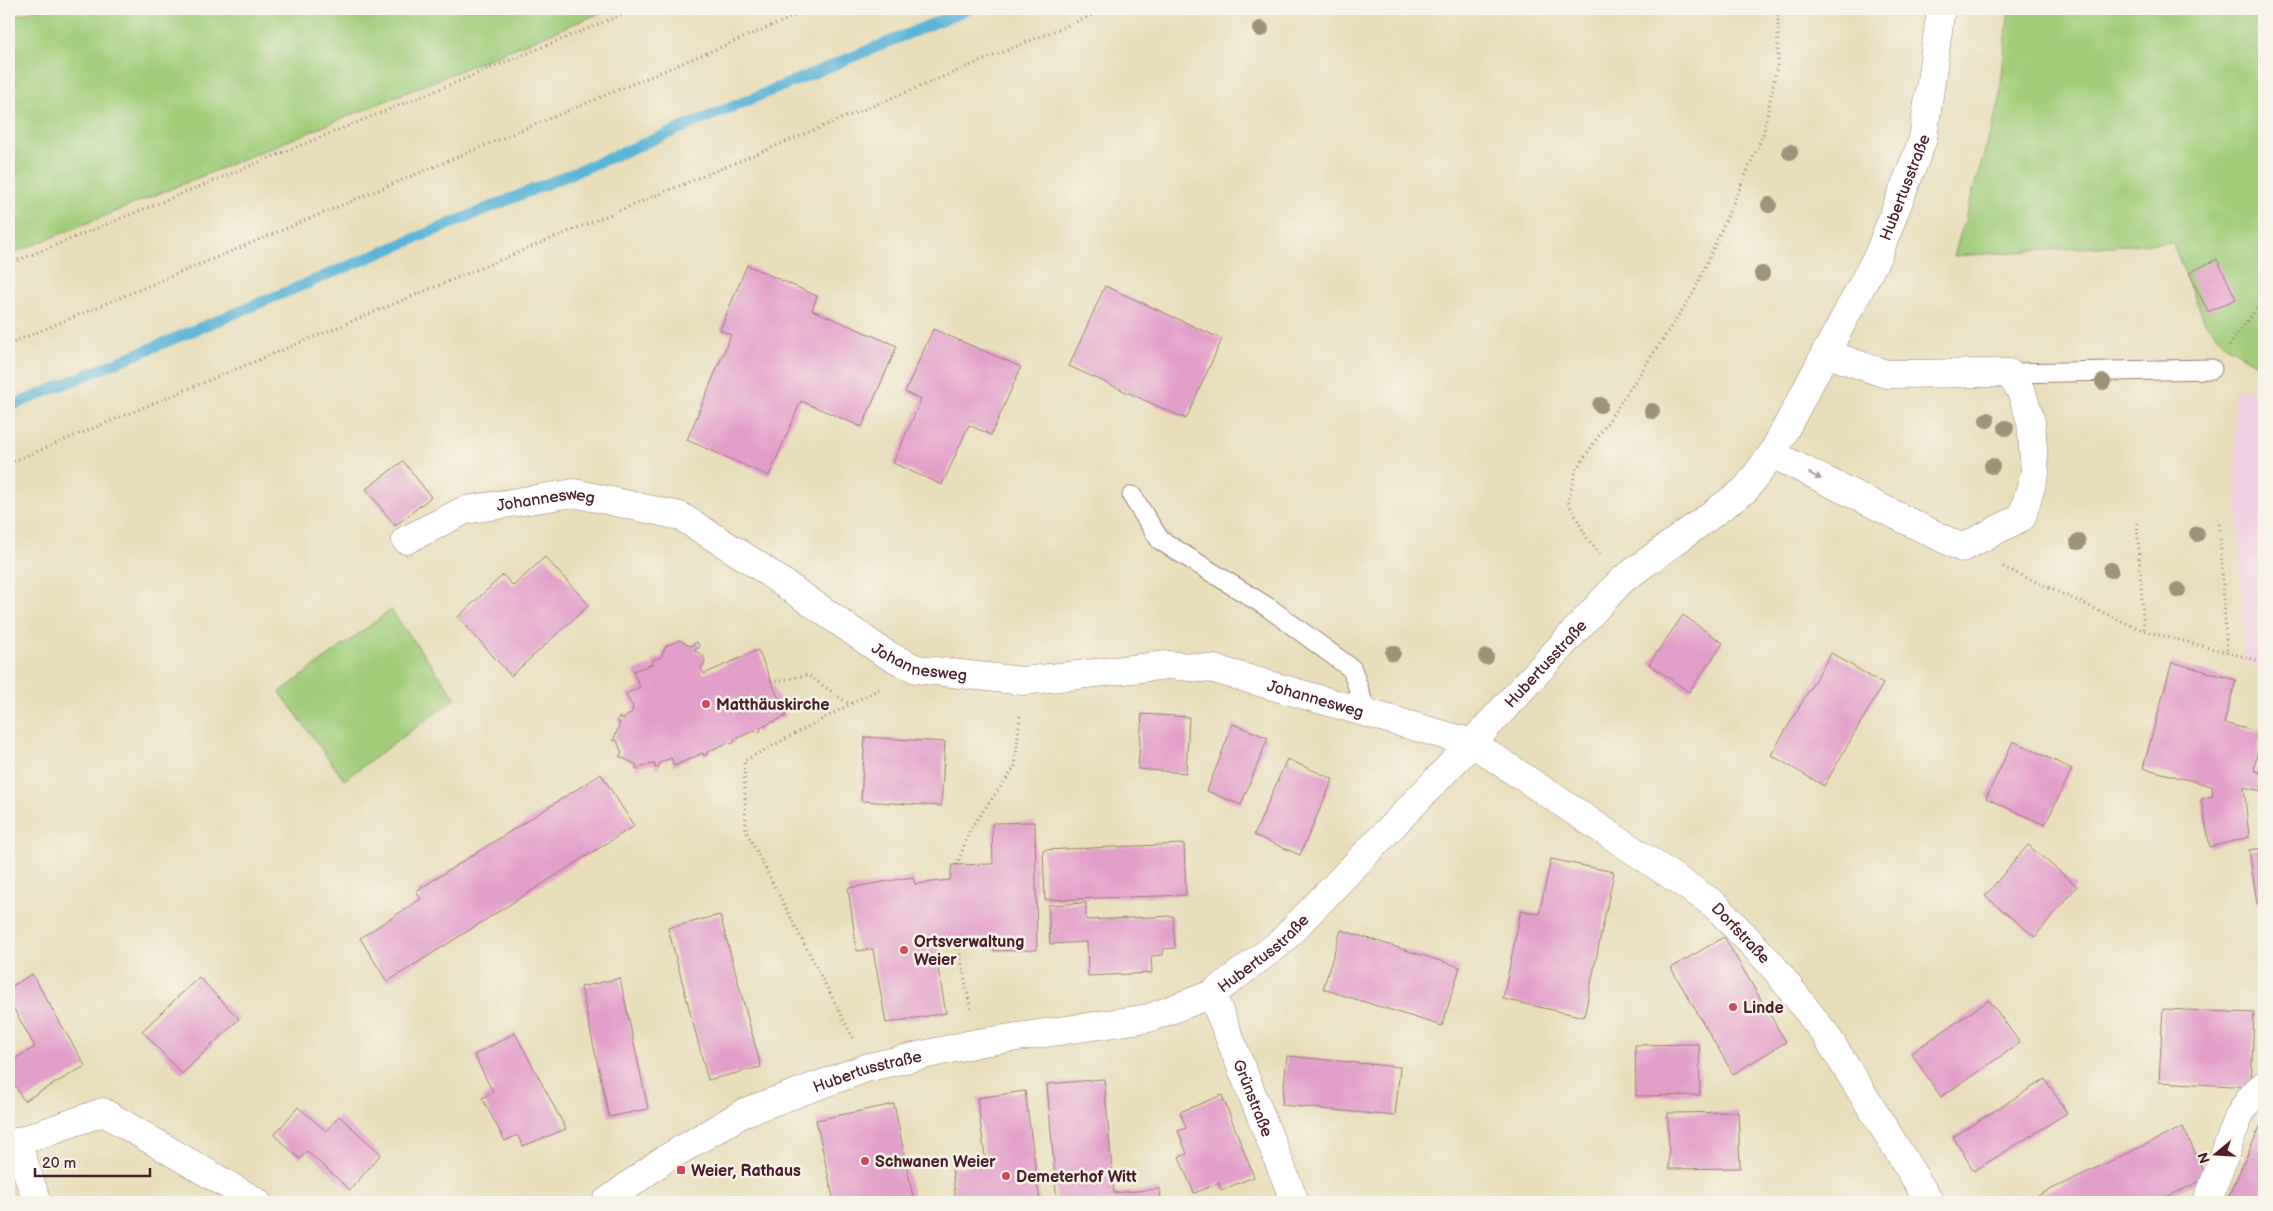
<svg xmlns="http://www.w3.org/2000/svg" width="2273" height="1211" font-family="'Balsamiq Sans',sans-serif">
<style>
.built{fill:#f2cfe2}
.green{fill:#a2ce7b;stroke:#767653}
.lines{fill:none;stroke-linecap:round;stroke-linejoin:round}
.stream{stroke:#5ab4d7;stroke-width:11}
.building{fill:#e29fca}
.service-casing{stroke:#997e72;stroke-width:21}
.minor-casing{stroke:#997e72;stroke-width:29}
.tertiary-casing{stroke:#997e72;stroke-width:29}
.path{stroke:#997e72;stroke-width:3;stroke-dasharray:1 4;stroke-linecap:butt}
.service{stroke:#fff;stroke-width:19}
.minor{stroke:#fff;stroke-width:28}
.tertiary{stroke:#fff;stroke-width:28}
.tree{fill:#9f9278}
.oneway{fill:#ae9aa0}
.poi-dot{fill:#d1495b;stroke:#f7f3e8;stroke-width:2}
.labels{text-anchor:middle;stroke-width:5;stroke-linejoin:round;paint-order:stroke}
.street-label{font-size:16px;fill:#4a1f2b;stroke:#f7f3e8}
.poi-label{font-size:16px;font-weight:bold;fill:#4a1f2b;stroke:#f7f3e8;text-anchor:start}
</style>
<rect width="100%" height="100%" fill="#f7f3e8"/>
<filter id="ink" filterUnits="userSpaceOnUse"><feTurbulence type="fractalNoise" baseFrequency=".02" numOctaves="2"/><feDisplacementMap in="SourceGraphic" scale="10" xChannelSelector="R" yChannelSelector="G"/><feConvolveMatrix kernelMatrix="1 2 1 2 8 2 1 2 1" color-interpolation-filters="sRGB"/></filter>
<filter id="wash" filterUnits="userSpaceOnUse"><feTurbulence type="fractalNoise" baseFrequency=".0096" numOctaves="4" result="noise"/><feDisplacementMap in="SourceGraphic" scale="20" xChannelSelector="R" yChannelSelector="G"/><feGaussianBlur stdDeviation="1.12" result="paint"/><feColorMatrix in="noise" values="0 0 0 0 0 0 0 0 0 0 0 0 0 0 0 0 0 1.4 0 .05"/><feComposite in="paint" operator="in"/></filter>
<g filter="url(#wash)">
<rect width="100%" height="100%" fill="#e8deb9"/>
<polygon class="built" points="2264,389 2264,667 2244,663 2233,390"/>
<g class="green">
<polygon points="36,9 610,9 9,255 9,19"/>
<polygon points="2009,9 2264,9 2264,366 2260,366 2228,347 2205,322 2172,242 1954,256 1999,103"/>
<polygon points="391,610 456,698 344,780 280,692"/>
</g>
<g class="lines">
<polyline class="stream" points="9,407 968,9"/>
</g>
<g id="blocks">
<g class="building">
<polygon points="2217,259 2236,299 2208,312 2189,273"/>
<polygon points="747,265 817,296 812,310 897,346 862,427 801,401 769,476 687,440 731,335 720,330"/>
<polygon points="1105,286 1222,339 1186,419 1069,366"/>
<polygon points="933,329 1021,367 991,435 969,425 942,485 893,463 921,400 905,392"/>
<polygon points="403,461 431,497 395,526 366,489"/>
<polygon points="545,557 589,605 511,676 458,617 503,575 513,586"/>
<polygon points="1683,615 1723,643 1689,692 1649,664"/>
<polygon points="680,640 690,646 697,642 700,647 694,651 703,655 705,662 701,668 704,674 758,650 786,716 760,728 761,731 757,733 755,730 734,740 735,742 731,744 729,742 707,752 708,754 704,756 703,753 674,766 671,758 659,763 659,768 655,768 655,764 641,766 638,770 635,768 637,765 619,756 622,754 617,740 613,741 620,723 617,721 619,717 623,719 632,712 633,705 630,703 626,694 640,687 633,671 653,664 652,661 661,657 666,646"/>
<polygon points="1831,653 1883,684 1824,786 1771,755"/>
<polygon points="2172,662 2236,680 2224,723 2261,733 2254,770 2264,775 2262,791 2244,787 2249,837 2210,847 2201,799 2213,796 2212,786 2143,768"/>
<polygon points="1142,714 1189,717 1186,773 1138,769"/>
<polygon points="1233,724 1268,738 1241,805 1207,791"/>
<polygon points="865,737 945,742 941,806 861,801"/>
<polygon points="2013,741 2072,769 2045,825 1986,798"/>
<polygon points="1287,759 1333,779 1300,855 1254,835"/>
<polygon points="601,774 634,826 387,982 360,938 421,899 416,891"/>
<polygon points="1035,822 1037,950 994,951 994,938 933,940 946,1013 886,1023 873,949 857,951 848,888 913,877 915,884 950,880 952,865 993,864 992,823"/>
<polygon points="1184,844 1186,895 1045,900 1043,850"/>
<polygon points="2028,845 2077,886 2035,937 1985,896"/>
<polygon points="2264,848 2264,902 2257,903 2249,850"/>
<polygon points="1551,859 1614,872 1584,1017 1503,999 1521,910 1539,914"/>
<polygon points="1086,903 1086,920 1173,916 1175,948 1163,949 1163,955 1151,956 1152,973 1088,976 1087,942 1050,944 1048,905"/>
<polygon points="720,915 761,1067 708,1080 668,928"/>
<polygon points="1341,930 1460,967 1442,1026 1323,989"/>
<polygon points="1724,937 1786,1042 1733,1074 1671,968"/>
<polygon points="32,974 85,1066 24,1101 9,1075 9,1062 35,1047 9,1000 9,988"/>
<polygon points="199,977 239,1019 182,1074 142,1031"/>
<polygon points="620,978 648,1109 609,1117 581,987"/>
<polygon points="1989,1000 2020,1043 1941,1097 1911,1053"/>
<polygon points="2163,1009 2254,1013 2251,1087 2159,1082"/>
<polygon points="515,1033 566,1129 523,1146 517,1135 505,1141 482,1098 493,1092 474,1055"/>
<polygon points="1699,1044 1700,1095 1636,1096 1635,1045"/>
<polygon points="1287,1056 1400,1067 1395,1116 1282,1105"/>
<polygon points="1104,1079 1114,1193 1160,1189 1161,1202 1057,1202 1047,1084"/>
<polygon points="2045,1079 2067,1113 1974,1171 1953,1137"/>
<polygon points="1025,1091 1040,1202 956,1202 952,1168 986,1163 977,1098"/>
<polygon points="1222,1095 1254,1177 1221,1190 1219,1183 1194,1193 1179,1157 1187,1154 1178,1131 1186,1128 1180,1112"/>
<polygon points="894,1104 914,1202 834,1202 816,1120"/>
<polygon points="298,1107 326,1131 339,1116 381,1154 350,1190 307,1151 300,1159 274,1135"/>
<polygon points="1738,1112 1740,1168 1669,1169 1668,1113"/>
<polygon points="2263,1120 2264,1202 2226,1202"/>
<polygon points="2183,1127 2207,1178 2156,1202 2024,1202"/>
<polygon points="1203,1197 1205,1202 1189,1202"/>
</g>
</g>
</g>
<g filter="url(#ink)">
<use href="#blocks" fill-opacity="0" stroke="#997e72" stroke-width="1"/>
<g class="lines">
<g class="service-casing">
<g id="service">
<polyline points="2009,373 2212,369"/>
<polyline points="1132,496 1160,540 1269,608 1352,669 1366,712"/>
</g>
</g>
<g class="minor-casing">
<g id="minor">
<polyline points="1772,454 1962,548 2022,517 2035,473 2031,422 2022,393 2009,373 1886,374 1825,353"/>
<path id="s1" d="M 406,540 L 465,510 L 574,493 L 680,516 L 753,562 L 884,653 L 916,669 L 1023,681 L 1168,665 L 1214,669 L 1472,743 L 1714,904 L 1772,965 L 1826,1035 L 1930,1202"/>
<path id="s2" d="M 1212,994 L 1295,1202"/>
<polyline points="17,1142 37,1202"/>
<polyline points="9,1145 103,1112 257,1202"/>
<polyline points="2207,1202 2239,1116 2252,1095 2264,1085"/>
</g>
</g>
<g class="tertiary-casing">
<g id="tertiary">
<path id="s3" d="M 606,1202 L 662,1161 L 745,1112 L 869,1067 L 977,1043 L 1149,1018 L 1212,994 L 1280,943 L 1472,743 L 1621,581 L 1745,490 L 1772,454 L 1878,255 L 1923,139 L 1941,9"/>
</g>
</g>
<g class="path">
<polyline points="9,264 636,9"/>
<polyline points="9,344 812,9"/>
<polyline points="2229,346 2264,298"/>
<polyline points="9,463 1107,9"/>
<polyline points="2219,519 2227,654"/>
<polyline points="2137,523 2144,631"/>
<polyline points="1600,554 1587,538 1568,502 1576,470 1694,292 1763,135 1778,61 1778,9"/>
<polyline points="2003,567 2144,631 2264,662"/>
<polyline points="771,682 808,675 849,704"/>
<polyline points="957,865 970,829 1015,767 1020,714"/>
<polyline points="957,939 971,1010"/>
<polyline points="853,1038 746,831 744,761 879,689"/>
</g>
<use href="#service" class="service"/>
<use href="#minor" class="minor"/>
<use href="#tertiary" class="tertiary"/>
</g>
<g class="tree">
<circle cx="1261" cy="29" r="8"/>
<circle cx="1790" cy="152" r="8"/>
<circle cx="1769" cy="205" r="8"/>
<circle cx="1762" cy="274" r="8"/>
<circle cx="2103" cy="382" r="8"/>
<circle cx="1600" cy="405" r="8"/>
<circle cx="1652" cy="411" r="8"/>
<circle cx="1987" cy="420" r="8"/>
<circle cx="2006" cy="428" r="8"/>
<circle cx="1992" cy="466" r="8"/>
<circle cx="2197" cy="534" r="8"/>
<circle cx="2078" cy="542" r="8"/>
<circle cx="2111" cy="570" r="8"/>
<circle cx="2178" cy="590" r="8"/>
<circle cx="1393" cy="653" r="8"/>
<circle cx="1486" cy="657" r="8"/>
</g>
<defs><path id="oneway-solid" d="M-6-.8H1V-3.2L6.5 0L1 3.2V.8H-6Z" transform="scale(1.25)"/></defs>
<use class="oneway" href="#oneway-solid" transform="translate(1815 476) rotate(26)"/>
</g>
<g class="poi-dot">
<circle cx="706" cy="704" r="5"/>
<circle cx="904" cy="950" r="5"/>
<circle cx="1733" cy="1007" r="5"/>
<circle cx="865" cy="1161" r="5"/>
<rect x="676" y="1165" width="10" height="10" rx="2.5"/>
<circle cx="1006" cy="1176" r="5"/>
</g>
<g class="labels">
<g class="street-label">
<text dy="6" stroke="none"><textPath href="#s3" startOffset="1729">Hubertusstraße</textPath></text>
<text dy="6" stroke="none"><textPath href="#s1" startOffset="148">Johannesweg</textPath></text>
<text dy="6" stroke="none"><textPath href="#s1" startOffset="568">Johannesweg</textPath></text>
<text dy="6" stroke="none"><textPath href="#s3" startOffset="1120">Hubertusstraße</textPath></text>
<text dy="6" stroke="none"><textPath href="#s1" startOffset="972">Johannesweg</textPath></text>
<text dy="6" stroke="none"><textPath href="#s1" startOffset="1465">Dorfstraße</textPath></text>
<text dy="6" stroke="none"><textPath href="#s3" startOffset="715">Hubertusstraße</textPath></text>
<text dy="6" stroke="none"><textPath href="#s3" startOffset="295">Hubertusstraße</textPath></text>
<text dy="6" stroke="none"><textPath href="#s2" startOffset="112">Grünstraße</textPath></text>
</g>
<g class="poi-label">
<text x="716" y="710">Matthäuskirche</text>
<text x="914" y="947">Ortsverwaltung<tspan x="914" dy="18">Weier</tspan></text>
<text x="1743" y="1013">Linde</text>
<text x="875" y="1167">Schwanen Weier</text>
<text x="691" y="1176">Weier, Rathaus</text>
<text x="1016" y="1182">Demeterhof Witt</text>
</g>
</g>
<rect width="2273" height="1211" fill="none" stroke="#f7f3e8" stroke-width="30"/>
<g transform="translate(2216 1154) rotate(252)" stroke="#f7f3e8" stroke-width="4" paint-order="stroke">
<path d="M0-4L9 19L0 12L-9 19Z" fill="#4a1f2b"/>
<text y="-8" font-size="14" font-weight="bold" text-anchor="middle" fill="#4a1f2b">N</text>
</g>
<path d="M35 1168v8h115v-8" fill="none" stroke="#4a1f2b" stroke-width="2.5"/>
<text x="42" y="1168" font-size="15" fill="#4a1f2b" stroke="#f7f3e8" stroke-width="4" paint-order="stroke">20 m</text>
</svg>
